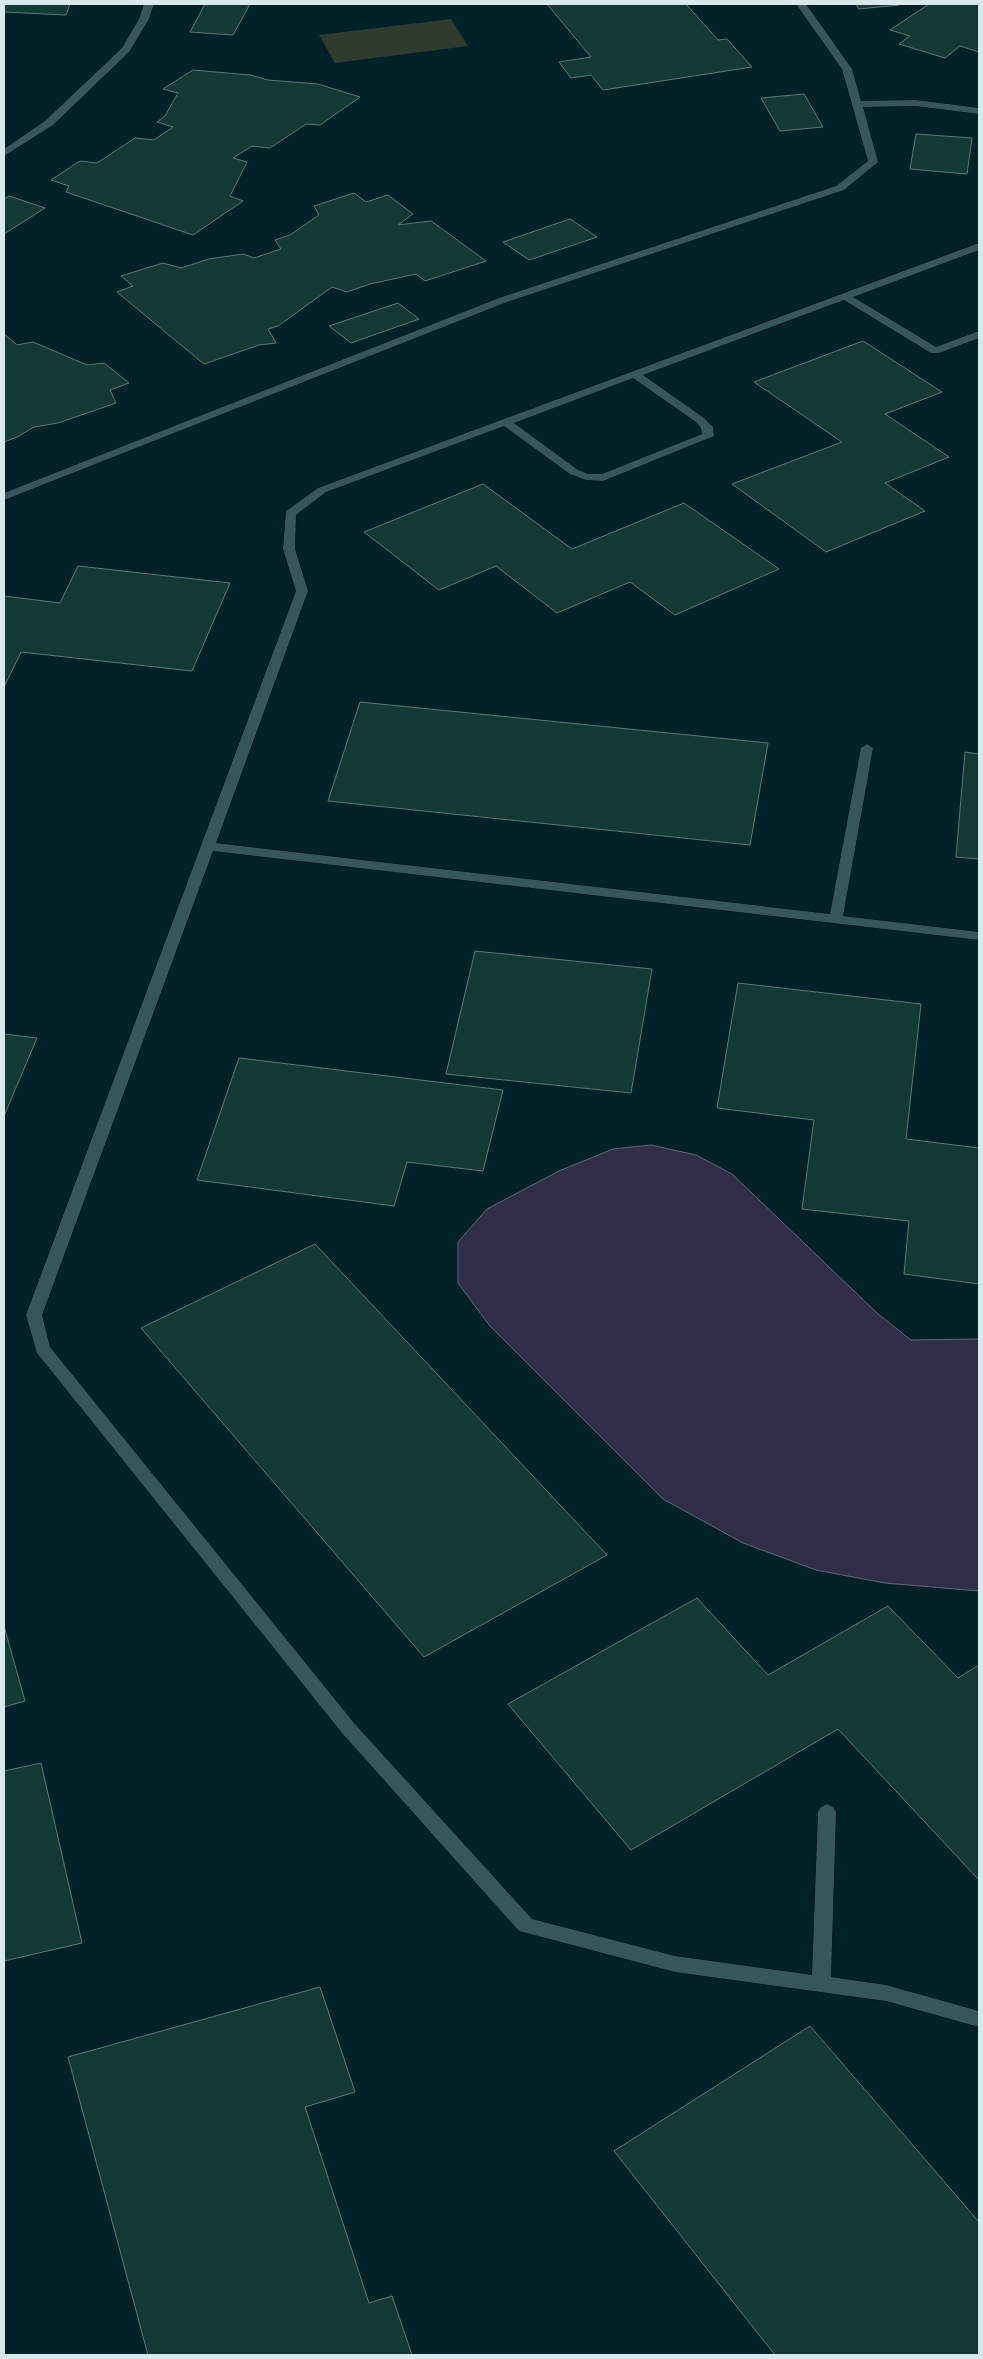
<svg xmlns="http://www.w3.org/2000/svg" width="983" height="2359" font-family="'Libre Baskerville',serif">
<style>
.green{fill:#2e3c2f}
.water{fill:#302e47;stroke:#626679}
.building{fill:#133934;stroke:#587a74}
.lines{fill:none;stroke-linecap:round;stroke-linejoin:round}
.lane-casing{stroke:#000a0f;stroke-width:1}
.lane{fill:#36565e;fill-rule:evenodd}
</style>
<rect width="100%" height="100%" fill="#012129"/>
<polygon class="green" points="451,19 468,46 335,63 319,35"/>
<polygon class="water" points="651,1145 696,1155 732,1174 878,1314 911,1340 979,1339 979,1591 885,1583 816,1570 743,1543 663,1499 490,1326 458,1283 458,1242 487,1209 559,1171 613,1149"/>
<g class="building">
<polygon points="4,4 70,4 66,15 4,12"/>
<polygon points="205,4 250,4 233,35 190,32"/>
<polygon points="547,4 686,4 718,40 727,39 752,67 603,90 591,75 571,78 559,62 591,57"/>
<polygon points="856,4 898,4 899,5 859,9"/>
<polygon points="929,4 979,4 979,52 960,46 945,58 899,44 910,36 890,30"/>
<polygon points="193,70 250,75 268,80 318,84 360,97 320,125 306,124 270,148 252,146 233,158 247,162 230,196 243,201 193,235 66,192 69,186 51,180 80,161 97,163 135,138 154,140 173,127 157,122 165,116 178,93 163,89"/>
<polygon points="804,94 823,127 780,131 761,98"/>
<polygon points="916,134 972,138 967,174 910,169"/>
<polygon points="354,193 366,202 388,195 413,214 398,225 431,221 486,261 425,281 416,274 370,284 347,292 332,287 278,326 268,329 276,343 259,345 204,364 117,292 133,286 121,276 163,263 181,268 209,259 243,254 254,258 281,249 275,240 290,235 319,215 314,206"/>
<polygon points="9,196 45,208 4,234 4,199"/>
<polygon points="570,219 597,237 529,260 503,242"/>
<polygon points="398,303 419,319 351,343 329,326"/>
<polygon points="4,334 17,345 33,342 87,365 104,363 129,383 110,390 116,403 58,423 34,427 17,437 4,442"/>
<polygon points="863,341 942,392 885,414 949,457 885,483 925,511 826,552 732,484 842,442 754,382"/>
<polygon points="483,484 572,549 684,503 779,569 675,615 630,582 557,613 496,566 439,590 364,532"/>
<polygon points="78,566 230,583 192,671 21,652 4,687 4,596 60,603"/>
<polygon points="360,702 768,743 750,845 328,801"/>
<polygon points="965,752 979,754 979,859 956,857"/>
<polygon points="475,951 652,969 631,1093 446,1074"/>
<polygon points="738,983 921,1004 906,1139 979,1148 979,1284 904,1274 909,1221 802,1209 814,1120 717,1108"/>
<polygon points="4,1034 37,1038 4,1116"/>
<polygon points="239,1058 503,1090 483,1171 407,1162 394,1206 197,1180"/>
<polygon points="315,1244 607,1555 424,1657 141,1328"/>
<polygon points="697,1598 768,1675 888,1606 958,1678 979,1665 979,1880 838,1729 631,1850 508,1704"/>
<polygon points="4,1626 25,1701 4,1707"/>
<polygon points="41,1763 82,1943 4,1961 4,1771"/>
<polygon points="320,1987 355,2092 305,2107 369,2303 392,2296 412,2355 148,2355 68,2057"/>
<polygon points="810,2026 979,2222 979,2355 775,2355 614,2151"/>
</g>
<g class="lines">
<g class="lane-casing">
<g id="lane">
<polygon points="144,4 154,4 149,19 129,52 53,125 4,156 4,149 45,121 122,48 139,19"/>
<polygon points="796,4 806,4 852,69 861,101 916,100 979,108 979,114 916,106 863,107 878,162 844,190 507,302 4,500 4,493 499,298 836,186 868,161 842,69"/>
<path d="M 979,243 L 979,250 L 853,297 L 936,347 L 979,331 L 979,338 L 939,353 L 931,353 L 844,300 L 643,375 L 704,418 L 713,427 L 714,436 L 603,481 L 586,480 L 570,474 L 504,426 L 326,492 L 296,515 L 295,549 L 308,591 L 216,843 L 830,914 L 861,748 L 867,744 L 873,748 L 843,916 L 979,932 L 979,940 L 213,851 L 42,1315 L 50,1347 L 354,1723 L 532,1919 L 675,1956 L 812,1975 L 818,1812 L 821,1807 L 827,1804 L 833,1807 L 836,1812 L 831,1977 L 886,1985 L 979,2011 L 979,2027 L 886,2001 L 675,1972 L 519,1931 L 342,1733 L 37,1353 L 26,1315 L 296,591 L 283,549 L 286,511 L 318,488 ZM 633,378 L 696,422 L 701,428 L 702,434 L 602,474 L 588,474 L 578,470 L 514,423 Z"/>
</g>
</g>
<use href="#lane" class="lane"/>
</g>
<rect width="983" height="2359" fill="none" stroke="#d8e9ee" stroke-width="10"/>
</svg>
